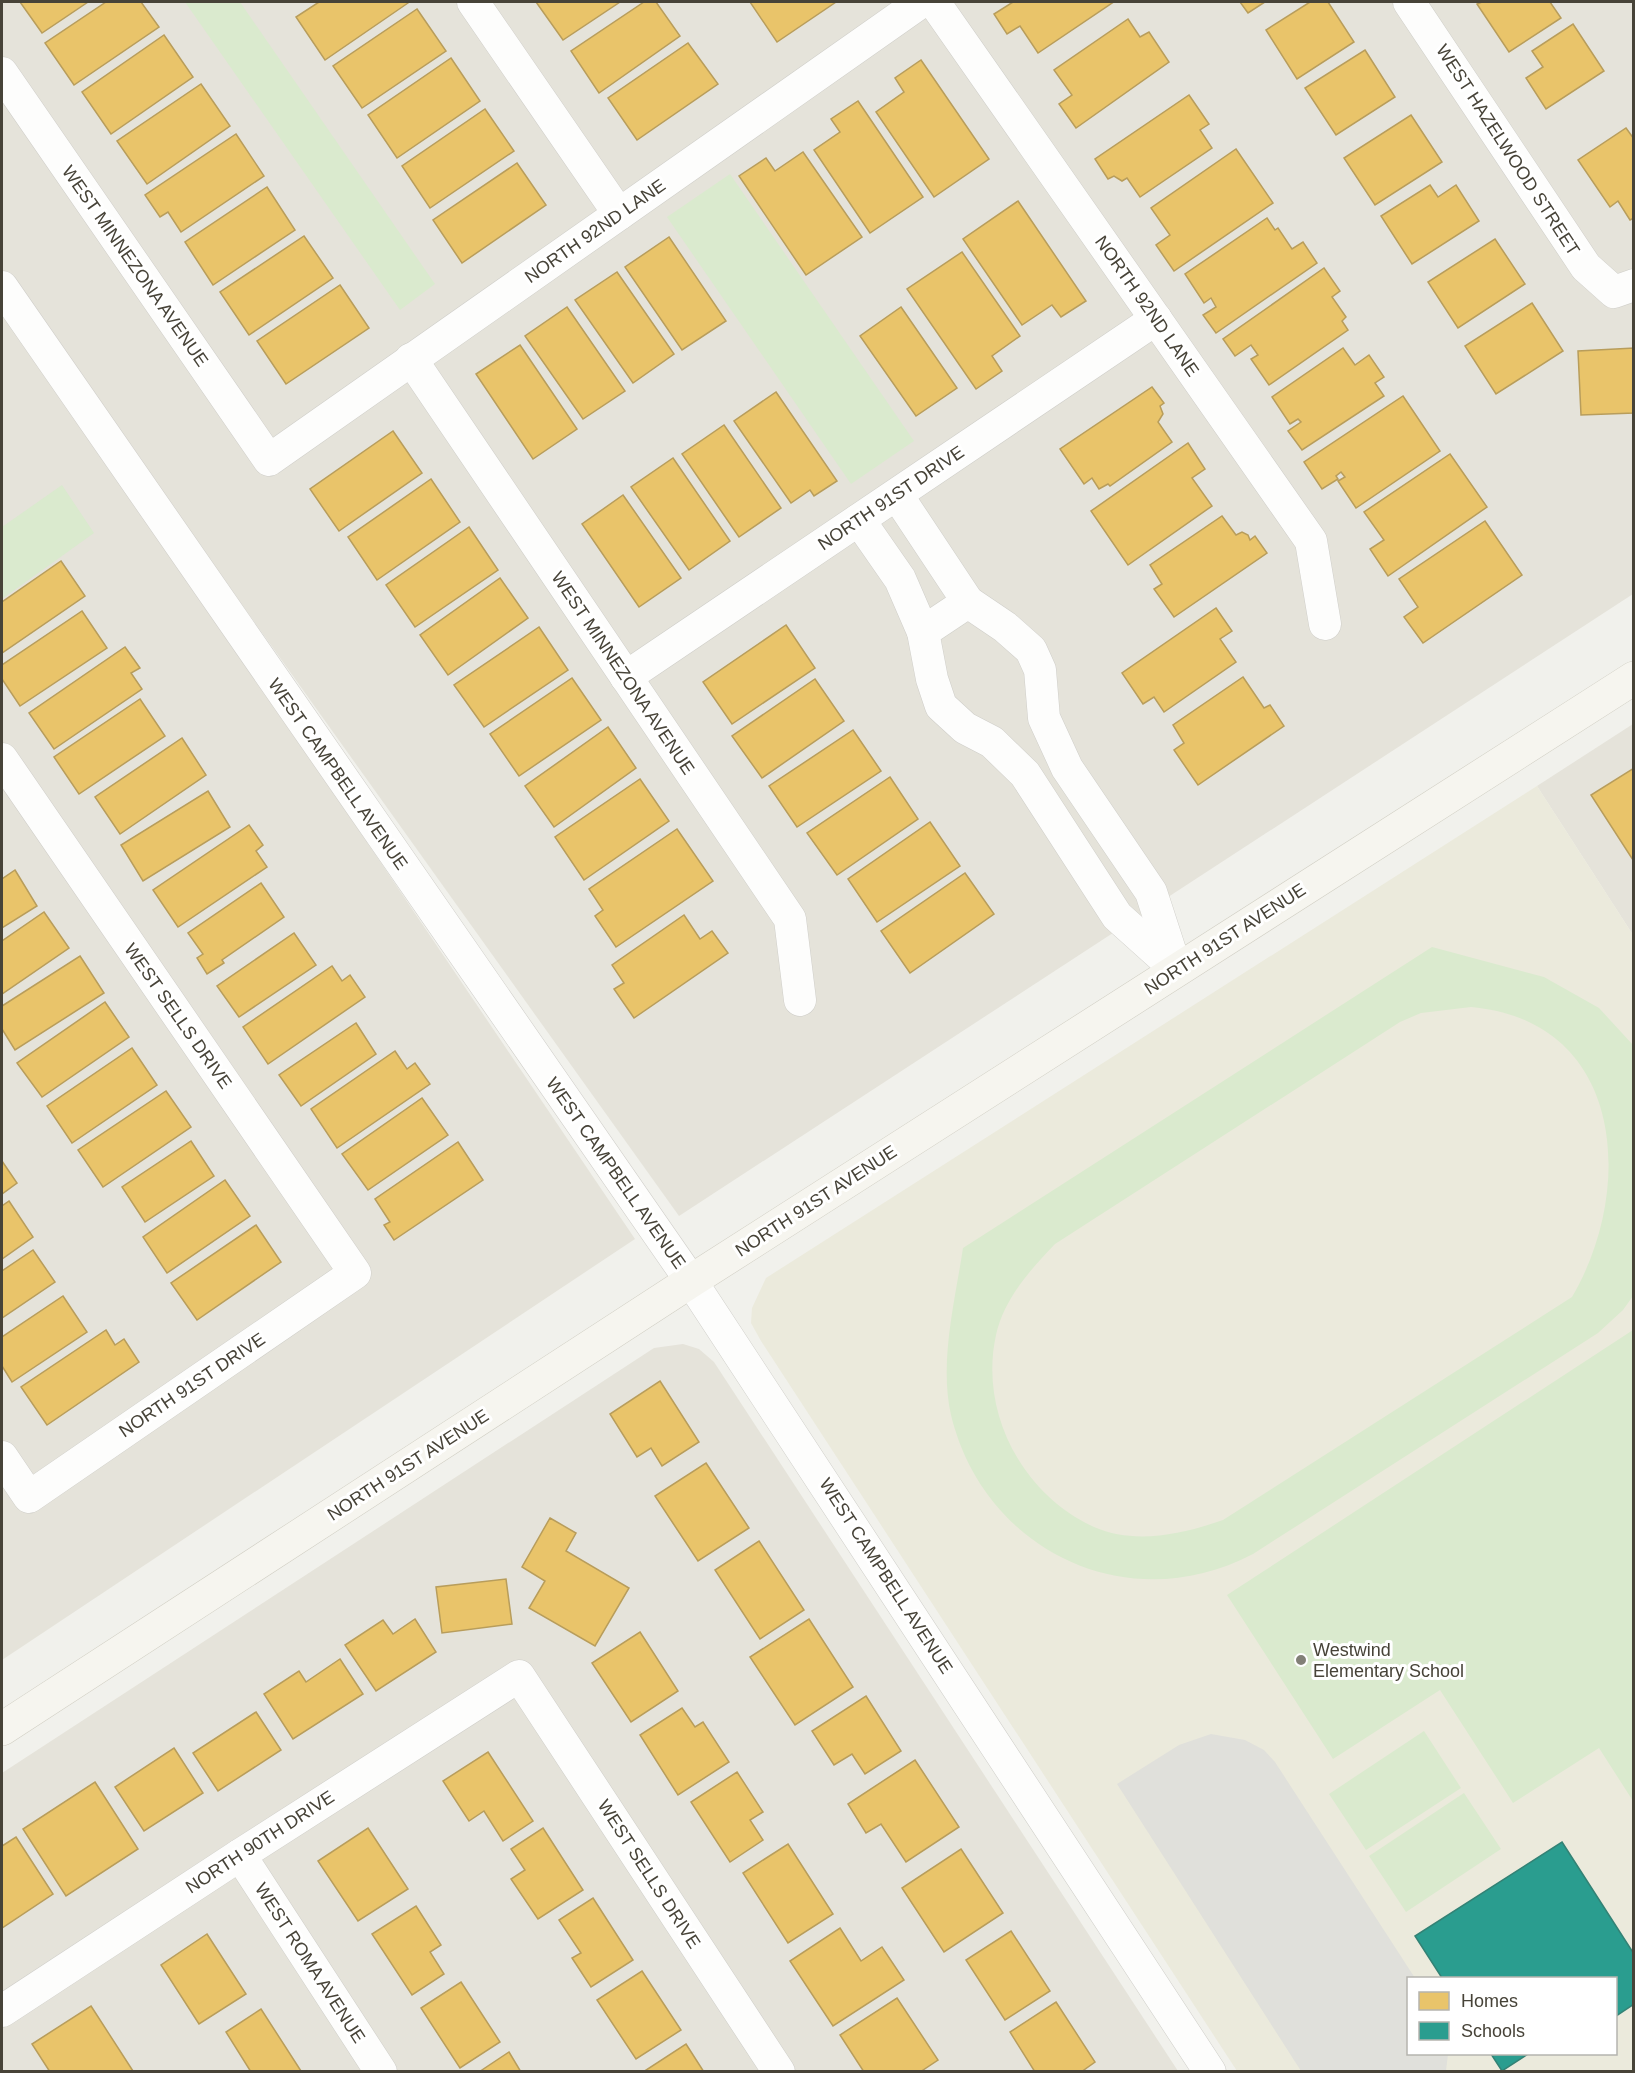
<svg xmlns="http://www.w3.org/2000/svg" width="1635" height="2073" font-family="Helvetica,sans-serif">
<style>
.residential{fill:#e5e3da}
.education{fill:#ebeadc;fill-rule:evenodd}
.green{fill:#daeace;fill-rule:evenodd}
.parking{fill:#e0e0db}
.homes{fill:#e9c46a;stroke:#b89d5b;stroke-width:1.5}
.schools{fill:#2a9d8f;stroke:#338275;stroke-width:1.5}
.lines{fill:none;stroke-linecap:round;stroke-linejoin:round}
.street-casing{stroke:#cfcec9;stroke-width:33}
.secondary-casing{stroke:#d0cec3;stroke-width:34}
.street{stroke:#fdfdfc;stroke-width:32}
.secondary{stroke:#f6f5ef;stroke-width:33}
.poi-dot{fill:#828077;stroke:#fff;stroke-width:2}
.labels{text-anchor:middle;stroke-width:6;stroke-linejoin:round;paint-order:stroke}
.street-label{font-size:18px;fill:#474338;stroke:#fff}
.poi-label{font-size:18px;fill:#474338;stroke:#fff;text-anchor:start}
</style>
<rect width="100%" height="100%" fill="#f1f1ec"/>
<g class="residential">
<polygon points="2,2 1633,2 1633,594 679,1216 2,269"/>
<polygon points="2,302 635,1239 2,1660"/>
<polygon points="1633,724 1633,935 1537,786"/>
<polygon points="683,1344 699,1349 714,1362 1178,2071 2,2072 2,1773 654,1348"/>
</g>
<path class="education" d="M 1537,786 L 1633,935 L 1633,2071 L 1237,2071 L 761,1341 L 751,1323 L 752,1308 L 766,1278 ZM 1408,1978 L 1616,1978 L 1616,2054 L 1408,2054 Z"/>
<g class="green">
<polygon points="185,2 240,2 435,284 400,310"/>
<polygon points="730,174 914,441 851,484 667,217"/>
<polygon points="62,485 94,533 2,599 2,527"/>
<path d="M 1432,947 L 1544,977 L 1599,1008 L 1633,1045 L 1633,1296 L 1623,1310 L 1598,1333 L 1253,1554 C 1128,1620 984,1551 951,1415 C 939,1362 955,1301 963,1248 ZM 1471,1007 C 1626,1021 1635,1190 1572,1297 L 1223,1520 C 1183,1534 1135,1545 1094,1527 C 1022,1494 979,1412 996,1335 C 1004,1299 1030,1270 1055,1244 L 1400,1022 L 1421,1013 Z"/>
<polygon points="1633,1330 1633,1801 1599,1748 1513,1803 1440,1690 1333,1759 1227,1595"/>
<polygon points="1424,1731 1461,1788 1366,1850 1329,1794"/>
<polygon points="1464,1793 1501,1849 1406,1912 1369,1856"/>
</g>
<polygon class="parking" points="1211,1734 1245,1740 1264,1750 1275,1762 1415,1978 1408,1978 1408,2054 1448,2054 1446,2071 1301,2071 1117,1784 1179,1745"/>
<g class="homes">
<polygon points="20,2 88,2 42,33"/>
<polygon points="106,2 141,2 159,27 74,85 45,43"/>
<polygon points="319,2 407,2 408,3 325,60 296,17"/>
<polygon points="536,2 620,2 563,40"/>
<polygon points="644,2 656,2 680,36 599,93 571,51"/>
<polygon points="750,2 836,2 777,42"/>
<polygon points="1013,2 1110,2 1112,3 1038,53 1020,26 1007,34 994,14"/>
<polygon points="1240,2 1265,2 1248,13"/>
<polygon points="1310,2 1328,2 1354,42 1297,79 1266,30"/>
<polygon points="1482,2 1550,2 1561,18 1509,52 1477,4"/>
<polygon points="417,9 446,51 362,108 333,66"/>
<polygon points="1128,19 1140,37 1149,32 1169,62 1076,128 1059,104 1072,95 1054,70"/>
<polygon points="1573,24 1604,71 1546,109 1526,78 1543,67 1532,51"/>
<polygon points="164,35 193,77 111,134 82,92"/>
<polygon points="688,43 718,84 637,140 608,98"/>
<polygon points="1365,50 1395,97 1336,135 1305,88"/>
<polygon points="451,58 480,101 397,158 368,115"/>
<polygon points="921,60 989,159 934,197 876,112 904,92 895,78"/>
<polygon points="201,84 230,126 147,184 117,141"/>
<polygon points="1189,95 1209,124 1200,130 1212,148 1140,197 1127,178 1122,181 1114,176 1108,179 1095,159"/>
<polygon points="858,101 923,197 870,233 814,150 840,132 831,119"/>
<polygon points="485,109 514,151 430,208 402,166"/>
<polygon points="1411,115 1442,162 1375,205 1344,158"/>
<polygon points="1626,128 1634,139 1634,218 1630,220 1618,201 1610,207 1578,160"/>
<polygon points="236,134 264,176 181,232 168,212 160,217 145,195"/>
<polygon points="1236,149 1273,203 1174,271 1156,245 1170,235 1151,208"/>
<polygon points="803,152 862,237 806,275 739,176 766,158 775,171"/>
<polygon points="517,163 546,205 462,263 433,220"/>
<polygon points="1430,185 1438,197 1456,185 1479,221 1412,264 1381,216"/>
<polygon points="267,187 295,230 213,285 185,242"/>
<polygon points="1018,201 1086,301 1061,317 1052,305 1022,325 963,239"/>
<polygon points="1267,218 1275,230 1278,228 1292,249 1303,242 1317,263 1216,333 1203,315 1216,307 1211,298 1204,303 1185,274"/>
<polygon points="304,236 333,278 249,335 220,292"/>
<polygon points="669,237 726,321 682,350 625,267"/>
<polygon points="1495,239 1525,284 1458,328 1428,282"/>
<polygon points="962,252 1020,336 992,356 1002,371 976,389 907,289"/>
<polygon points="1324,268 1340,291 1332,297 1346,317 1342,321 1348,330 1269,385 1251,359 1258,355 1251,345 1235,356 1223,339"/>
<polygon points="617,272 674,354 633,383 575,300"/>
<polygon points="340,285 369,328 286,384 257,341"/>
<polygon points="1532,303 1563,351 1496,394 1465,346"/>
<polygon points="567,307 625,391 583,419 525,336"/>
<polygon points="901,307 957,388 916,416 860,336"/>
<polygon points="520,345 577,429 533,459 476,374"/>
<polygon points="1343,348 1355,365 1369,355 1384,377 1375,383 1384,396 1302,450 1288,431 1301,422 1298,419 1290,424 1272,397"/>
<polygon points="1634,348 1634,413 1581,415 1578,351"/>
<polygon points="1152,387 1164,403 1160,406 1163,414 1158,422 1172,442 1110,486 1108,484 1099,489 1092,478 1084,484 1060,449"/>
<polygon points="776,392 837,481 814,496 810,490 791,503 734,421"/>
<polygon points="1403,396 1440,451 1356,508 1338,481 1345,477 1341,472 1336,476 1338,479 1322,489 1304,462"/>
<polygon points="724,425 781,508 739,537 682,454"/>
<polygon points="393,431 422,473 339,531 310,489"/>
<polygon points="1188,443 1205,469 1192,478 1212,506 1128,565 1091,511"/>
<polygon points="1450,454 1487,507 1388,576 1370,549 1384,540 1364,512"/>
<polygon points="673,458 730,541 689,570 631,487"/>
<polygon points="431,479 460,522 377,580 348,537"/>
<polygon points="623,495 681,578 639,607 582,524"/>
<polygon points="1222,516 1236,535 1242,532 1248,535 1250,540 1255,536 1267,553 1174,617 1154,589 1162,584 1150,565"/>
<polygon points="1485,521 1522,575 1423,643 1404,617 1418,607 1399,579"/>
<polygon points="469,527 498,570 415,627 386,585"/>
<polygon points="61,561 85,596 2,653 2,602"/>
<polygon points="500,578 528,618 448,675 420,635"/>
<polygon points="1216,608 1232,631 1220,639 1236,662 1164,712 1154,697 1143,704 1122,673"/>
<polygon points="82,611 107,648 20,706 2,679 2,665"/>
<polygon points="786,625 815,668 732,724 703,682"/>
<polygon points="539,627 568,670 484,727 454,685"/>
<polygon points="125,647 140,668 131,673 142,689 54,749 29,713"/>
<polygon points="1243,677 1264,708 1270,705 1284,726 1198,785 1174,750 1184,743 1173,725"/>
<polygon points="572,678 601,720 519,776 490,734"/>
<polygon points="815,679 844,721 762,778 732,736"/>
<polygon points="140,699 165,736 79,794 54,757"/>
<polygon points="608,727 636,768 554,827 525,786"/>
<polygon points="853,730 881,771 797,827 769,786"/>
<polygon points="182,738 206,775 120,834 95,797"/>
<polygon points="1634,768 1634,860 1633,860 1591,795"/>
<polygon points="890,777 918,819 837,875 807,833"/>
<polygon points="640,779 669,821 584,880 555,837"/>
<polygon points="208,791 230,827 143,881 121,845"/>
<polygon points="930,822 960,866 877,922 848,879"/>
<polygon points="249,825 263,845 256,851 267,867 178,927 153,890"/>
<polygon points="677,829 713,881 616,947 595,916 603,910 589,889"/>
<polygon points="15,870 37,906 2,928 2,879"/>
<polygon points="965,873 994,914 910,973 881,931"/>
<polygon points="261,883 284,917 222,960 224,963 207,974 197,958 203,954 188,933"/>
<polygon points="44,912 69,948 2,994 2,941"/>
<polygon points="684,915 700,939 712,931 728,953 634,1018 614,989 624,983 612,965"/>
<polygon points="294,933 316,965 239,1017 217,986"/>
<polygon points="80,956 104,993 15,1050 2,1029 2,1006"/>
<polygon points="332,966 342,981 350,975 365,997 268,1064 243,1027"/>
<polygon points="105,1002 129,1037 42,1097 17,1063"/>
<polygon points="356,1023 376,1054 301,1106 279,1075"/>
<polygon points="132,1048 157,1085 72,1143 47,1106"/>
<polygon points="395,1051 407,1069 415,1063 430,1084 337,1148 311,1109"/>
<polygon points="166,1091 191,1127 103,1187 78,1150"/>
<polygon points="422,1098 448,1135 368,1190 342,1154"/>
<polygon points="191,1141 214,1176 145,1222 122,1187"/>
<polygon points="458,1142 483,1180 394,1240 384,1225 390,1222 375,1199"/>
<polygon points="2,1161 17,1183 2,1194"/>
<polygon points="225,1180 250,1216 167,1273 143,1237"/>
<polygon points="9,1201 33,1237 2,1259 2,1206"/>
<polygon points="256,1225 281,1262 197,1320 171,1283"/>
<polygon points="33,1250 55,1282 2,1318 2,1271"/>
<polygon points="63,1296 87,1332 12,1382 2,1366 2,1337"/>
<polygon points="106,1330 115,1345 124,1339 139,1362 47,1425 21,1387"/>
<polygon points="660,1381 699,1442 662,1466 651,1448 637,1457 610,1414"/>
<polygon points="706,1463 749,1528 698,1561 655,1496"/>
<polygon points="550,1518 576,1533 566,1551 629,1588 595,1646 529,1608 545,1581 522,1567"/>
<polygon points="759,1541 804,1610 760,1639 715,1570"/>
<polygon points="506,1579 512,1624 442,1633 436,1587"/>
<polygon points="415,1619 436,1652 376,1691 345,1645 383,1620 393,1634"/>
<polygon points="809,1619 853,1687 795,1725 750,1657"/>
<polygon points="640,1632 678,1691 631,1722 592,1663"/>
<polygon points="340,1659 363,1694 293,1739 264,1694 299,1671 306,1682"/>
<polygon points="866,1696 901,1751 865,1774 852,1754 834,1765 812,1731"/>
<polygon points="682,1708 695,1727 703,1722 729,1762 678,1795 640,1735"/>
<polygon points="256,1712 281,1750 218,1791 193,1753"/>
<polygon points="174,1748 203,1793 144,1831 115,1787"/>
<polygon points="488,1752 533,1821 503,1841 484,1811 469,1821 443,1781"/>
<polygon points="915,1760 959,1827 906,1862 881,1824 866,1833 848,1804"/>
<polygon points="737,1772 763,1812 750,1820 763,1840 730,1862 691,1802"/>
<polygon points="95,1782 138,1849 66,1896 23,1829"/>
<polygon points="368,1828 408,1889 358,1921 318,1861"/>
<polygon points="543,1828 583,1890 538,1919 511,1879 525,1870 511,1849"/>
<polygon points="16,1837 53,1894 2,1928 2,1846"/>
<polygon points="788,1844 833,1914 788,1943 743,1873"/>
<polygon points="961,1849 1003,1913 944,1952 902,1888"/>
<polygon points="593,1898 633,1960 591,1987 572,1958 581,1953 559,1920"/>
<polygon points="416,1906 441,1945 430,1952 444,1974 412,1995 372,1934"/>
<polygon points="840,1928 861,1961 882,1947 904,1980 833,2026 790,1961"/>
<polygon points="1011,1931 1050,1991 1005,2020 966,1960"/>
<polygon points="207,1934 246,1994 199,2024 161,1965"/>
<polygon points="642,1971 681,2030 636,2059 597,2000"/>
<polygon points="461,1982 500,2042 460,2068 421,2008"/>
<polygon points="897,1998 938,2060 920,2072 864,2072 840,2035"/>
<polygon points="1056,2002 1095,2062 1081,2072 1035,2072 1010,2032"/>
<polygon points="91,2006 133,2071 133,2072 50,2072 32,2044"/>
<polygon points="261,2009 301,2071 301,2072 251,2072 226,2032"/>
<polygon points="686,2044 704,2072 643,2072"/>
<polygon points="509,2052 521,2072 479,2072"/>
</g>
<g class="schools">
<polygon points="1562,1842 1634,1954 1634,2004 1616,2016 1616,1978 1442,1978 1415,1936"/>
<polygon points="1491,2054 1528,2054 1502,2071"/>
</g>
<g class="lines">
<g class="street-casing">
<g id="street">
<polyline points="473,2 619,214"/>
<polyline points="934,2 1311,541 1325,624"/>
<polyline points="1409,2 1586,267 1614,292 1634,285"/>
<polyline points="2,73 269,460 921,2"/>
<polyline points="2,287 691,1281 1210,2072"/>
<polyline points="411,359 790,919 800,1000"/>
<polyline points="897,495 968,602 1005,627 1031,650 1040,670 1044,718 1067,768 1151,892 1176,969"/>
<polyline points="859,520 900,579 923,632 932,679 941,706 965,728 992,742 1025,774 1117,916 1176,969"/>
<polyline points="923,632 968,602"/>
<polyline points="626,677 1156,319"/>
<polyline points="2,759 355,1273 29,1497 2,1457"/>
<polyline points="240,1855 381,2072"/>
<polyline points="2,2011 240,1855 519,1676 779,2072"/>
</g>
</g>
<g class="secondary-casing">
<polyline id="secondary" points="2,1729 691,1281 1634,678"/>
</g>
<use href="#street" class="street"/>
<use href="#secondary" class="secondary"/>
</g>
<circle class="poi-dot" cx="1301" cy="1660" r="6"/>
<g class="labels">
<g class="street-label">
<text transform="translate(1508 150) rotate(57)" y="6">WEST HAZELWOOD STREET</text>
<text transform="translate(595 231) rotate(-35)" y="6">NORTH 92ND LANE</text>
<text transform="translate(135 266) rotate(55)" y="6">WEST MINNEZONA AVENUE</text>
<text transform="translate(1147 306) rotate(55)" y="6">NORTH 92ND LANE</text>
<text transform="translate(891 498) rotate(-34)" y="6">NORTH 91ST DRIVE</text>
<text transform="translate(623 673) rotate(56)" y="6">WEST MINNEZONA AVENUE</text>
<text transform="translate(338 774) rotate(55)" y="6">WEST CAMPBELL AVENUE</text>
<text transform="translate(1225 939) rotate(-33)" y="6">NORTH 91ST AVENUE</text>
<text transform="translate(178 1016) rotate(55)" y="6">WEST SELLS DRIVE</text>
<text transform="translate(616 1173) rotate(55)" y="6">WEST CAMPBELL AVENUE</text>
<text transform="translate(816 1201) rotate(-33)" y="6">NORTH 91ST AVENUE</text>
<text transform="translate(192 1385) rotate(-34)" y="6">NORTH 91ST DRIVE</text>
<text transform="translate(408 1465) rotate(-33)" y="6">NORTH 91ST AVENUE</text>
<text transform="translate(886 1576) rotate(57)" y="6">WEST CAMPBELL AVENUE</text>
<text transform="translate(260 1842) rotate(-33)" y="6">NORTH 90TH DRIVE</text>
<text transform="translate(649 1874) rotate(57)" y="6">WEST SELLS DRIVE</text>
<text transform="translate(310 1963) rotate(57)" y="6">WEST ROMA AVENUE</text>
</g>
<g class="poi-label">
<text x="1313" y="1656">Westwind<tspan x="1313" dy="21">Elementary School</tspan></text>
</g>
</g>
<rect width="1635" height="2073" fill="none" stroke="#474338" stroke-width="6"/>
<rect x="1407" y="1977" width="210" height="78" fill="#ffffff" stroke="#b5b4af" stroke-width="1.5"/>
<rect x="1419" y="1992" width="30" height="18" fill="#e9c46a" stroke="#b5b4af" stroke-width="1.5"/>
<text x="1461" y="2007" font-size="18" fill="#474338">Homes</text>
<rect x="1419" y="2022" width="30" height="18" fill="#2a9d8f" stroke="#b5b4af" stroke-width="1.5"/>
<text x="1461" y="2037" font-size="18" fill="#474338">Schools</text>
</svg>
